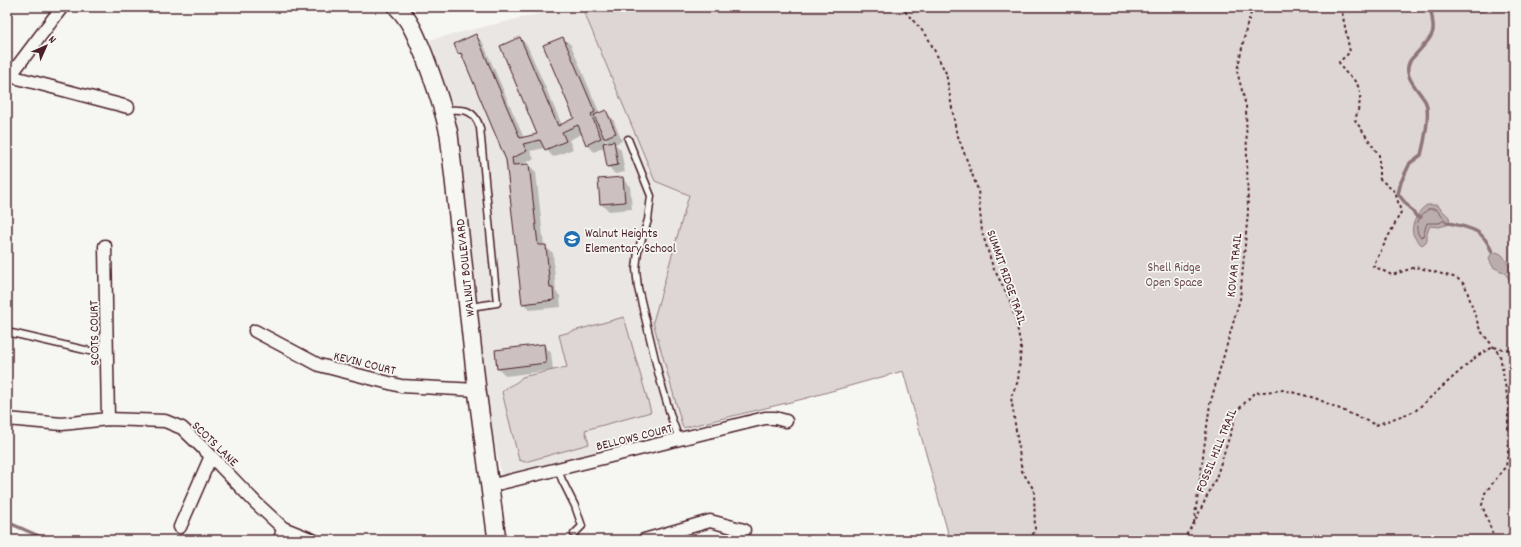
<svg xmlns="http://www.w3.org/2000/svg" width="1521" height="547" font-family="Dekko,sans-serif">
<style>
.built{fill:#e9e6e3}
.green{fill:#ddd6d5;stroke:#947a80}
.water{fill:#bbadae;stroke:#8e747a}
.shadow{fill:#0003;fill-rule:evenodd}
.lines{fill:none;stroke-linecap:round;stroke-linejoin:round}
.shore{stroke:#77585f;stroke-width:1}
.stream{stroke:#8e747a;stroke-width:3.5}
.building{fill:#ccc1c0;stroke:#4a1f2b}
.lane-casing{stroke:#4a1f2b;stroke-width:9}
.street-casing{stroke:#4a1f2b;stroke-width:15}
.secondary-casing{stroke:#4a1f2b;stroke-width:20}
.path{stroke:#4a1f2b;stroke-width:2;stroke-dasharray:3 3;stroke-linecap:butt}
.lane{stroke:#f6f6f2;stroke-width:6}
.street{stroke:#f6f6f2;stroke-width:12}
.secondary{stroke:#f6f6f2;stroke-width:17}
.labels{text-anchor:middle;stroke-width:3.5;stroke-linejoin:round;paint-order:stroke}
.poi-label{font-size:13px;fill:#4a1f2b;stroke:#f6f6f2;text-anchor:start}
.street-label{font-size:13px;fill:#4a1f2b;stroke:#f6f6f2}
.park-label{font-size:13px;fill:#6f4d56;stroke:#f6f6f2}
</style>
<rect width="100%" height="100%" fill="#f6f6f2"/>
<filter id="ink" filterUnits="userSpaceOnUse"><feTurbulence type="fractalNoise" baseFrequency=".025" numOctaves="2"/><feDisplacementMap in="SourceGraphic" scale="8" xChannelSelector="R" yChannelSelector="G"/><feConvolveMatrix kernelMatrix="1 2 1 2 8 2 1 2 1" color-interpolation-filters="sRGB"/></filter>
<g filter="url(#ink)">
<polygon class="built" points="567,7 582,7 655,181 689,195 653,322 683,428 502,478 484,385 457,131 451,101 429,40"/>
<g class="green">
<polygon points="582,7 1475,7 1478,13 1491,7 1514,7 1514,540 950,540 903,371 803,399 683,428 653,322 689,195 655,181"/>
<path d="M 624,317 L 651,412 L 585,430 L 589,444 L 525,462 L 519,460 L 502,392 C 510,383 515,386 522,377 L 567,367 L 559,335 Z"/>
</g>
<g class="water">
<path d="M 1437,205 L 1449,217 L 1450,224 L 1439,227 L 1430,226 L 1427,233 L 1427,241 L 1422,245 C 1409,235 1411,227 1418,214 C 1420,211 1423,207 1427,205 C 1430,205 1434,205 1437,205 Z"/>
<path d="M 1492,252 C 1507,251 1504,265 1514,269 L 1514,287 L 1505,273 L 1493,267 L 1489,259 Z"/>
</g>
<g class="shadow">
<path d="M 476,35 L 483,43 L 524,138 L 539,135 L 520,38 L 527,45 L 562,125 L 576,119 L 563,38 L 571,45 L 600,114 L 606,112 L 613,119 L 622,141 L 615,144 L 621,150 L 625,172 L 615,174 L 608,166 L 604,147 L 594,152 L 587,144 L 582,134 L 569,140 L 573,149 L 553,157 L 545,148 L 530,151 L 534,159 L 520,165 L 529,165 L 536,172 L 544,246 L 553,253 L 556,292 L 560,296 L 561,307 L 530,310 L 523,303 L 506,160 L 464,58 L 459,53 ZM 604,137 L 610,143 L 607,144 Z"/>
<polygon points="623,178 630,186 632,209 609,211 601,204"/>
<polygon points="544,345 551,353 553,370 506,376 498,368"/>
</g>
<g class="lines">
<path class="shore" d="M 1429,209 L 1436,209 L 1445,220 L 1439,223 L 1427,223 L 1423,236 L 1420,237 C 1413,227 1419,215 1429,209 Z"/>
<g class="stream">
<path d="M 1421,217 L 1417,217 L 1398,194 L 1401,182 L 1410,163 L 1421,155 C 1424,144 1431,111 1425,101 C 1419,90 1403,77 1409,63 C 1410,59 1415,56 1417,53 C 1435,33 1436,34 1430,7"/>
<path d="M 1446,222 C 1470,229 1482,227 1492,252"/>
<polyline points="7,522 48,540"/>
</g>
</g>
<g class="building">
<polygon points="476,34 520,138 537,134 500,46 520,37 558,126 574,118 543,45 563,37 595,112 591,114 601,138 586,145 578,125 562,132 566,141 545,150 540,140 523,144 527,151 512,158 513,165 529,164 538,245 546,245 550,288 553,288 554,300 522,304 506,160 461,53 458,54 454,44"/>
<polygon points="606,110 616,133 604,138 594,115"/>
<polygon points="614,141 618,165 607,167 603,143"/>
<polygon points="623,177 625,202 600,204 598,179"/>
<polygon points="544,344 546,363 497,369 495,350"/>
</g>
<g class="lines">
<g class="lane-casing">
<g id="lane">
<path d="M 445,110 C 463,109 474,108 480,128 L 497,303 L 470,307"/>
<polyline points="628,139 651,196 648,220 638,251 636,269 638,288 659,376 671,417 679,439"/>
<polyline points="7,332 107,355"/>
<polyline points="558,469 562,480 575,506 582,526 574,534"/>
</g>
</g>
<g class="street-casing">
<g id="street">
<polyline points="10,76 128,107"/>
<polyline points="7,80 62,7"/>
<polyline points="105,246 108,419"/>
<polyline points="255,331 319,365 401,386 477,390"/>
<polyline points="7,419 62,424 108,419 165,421 182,428 211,456 256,503 283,528 313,540"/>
<polyline points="489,486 765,418 775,418 786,421"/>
<polyline points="180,527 211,456"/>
<polyline points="280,540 283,528"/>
<polyline points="644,540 710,521 744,530"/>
</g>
</g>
<g class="secondary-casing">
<path id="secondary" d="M 397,7 C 411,21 417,38 424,55 C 434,81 443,107 449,134 L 477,390 L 497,540"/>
</g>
<g class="path">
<polyline points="901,7 927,36 946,73 956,131 978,190 982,232 993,267 1009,298 1016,321 1021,347 1018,381 1011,397 1022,471 1034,490 1035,531 1029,540"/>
<path d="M 1341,7 L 1350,52 L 1339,62 C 1343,74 1354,77 1358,86 C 1363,97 1358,110 1355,120 L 1379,155 L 1379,178 L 1395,192 L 1401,212 L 1373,266 L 1392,275 L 1416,267 L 1457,278 L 1465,285 L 1480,330 L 1500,355 L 1508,401 L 1508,454 L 1506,466 L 1485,493 L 1482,505 L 1495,540"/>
<polyline points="1194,523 1210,404 1240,299 1248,212 1246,106 1237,71 1247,25 1253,7"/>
<polyline points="1183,540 1194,523 1216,478 1238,410 1254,393 1284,390 1315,398 1376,425 1415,411 1477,356 1493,347 1514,351"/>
</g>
<use href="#lane" class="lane"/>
<use href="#street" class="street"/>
<use href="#secondary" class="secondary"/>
</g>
</g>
<defs>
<g id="school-disc" transform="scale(0.9)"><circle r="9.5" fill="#1f6fb2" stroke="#f6f6f2"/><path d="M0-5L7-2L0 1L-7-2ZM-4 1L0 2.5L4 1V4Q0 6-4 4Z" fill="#fff"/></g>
</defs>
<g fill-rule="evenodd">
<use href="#school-disc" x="572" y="239"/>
</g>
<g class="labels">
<g class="poi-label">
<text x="585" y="237">Walnut Heights<tspan x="585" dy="15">Elementary School</tspan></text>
</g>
<g class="street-label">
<text transform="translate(1233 265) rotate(-84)" y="5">KOVAR TRAIL</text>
<text transform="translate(464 268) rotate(-96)" y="5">WALNUT BOULEVARD</text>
<text transform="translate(1008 277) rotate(71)" y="5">SUMMIT RIDGE TRAIL</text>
<text transform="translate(93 333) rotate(-91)" y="5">SCOTS COURT</text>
<text transform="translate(365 362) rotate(14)" y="5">KEVIN COURT</text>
<text transform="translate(634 436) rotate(-14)" y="5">BELLOWS COURT</text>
<text transform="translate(216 443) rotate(44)" y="5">SCOTS LANE</text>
<text transform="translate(1215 450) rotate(-68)" y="5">FOSSIL HILL TRAIL</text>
</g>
<g class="park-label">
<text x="1174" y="271">Shell Ridge<tspan x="1174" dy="15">Open Space</tspan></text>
</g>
</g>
<rect width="1521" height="547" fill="none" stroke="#f6f6f2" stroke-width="24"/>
<rect x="12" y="12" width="1497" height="523" fill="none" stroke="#4a1f2b" stroke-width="1.5" filter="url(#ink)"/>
<g transform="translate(46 46) rotate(45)" stroke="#f6f6f2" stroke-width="3" paint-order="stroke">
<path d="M0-3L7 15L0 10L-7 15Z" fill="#4a1f2b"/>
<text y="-6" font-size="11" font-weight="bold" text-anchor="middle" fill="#4a1f2b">N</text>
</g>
</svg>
